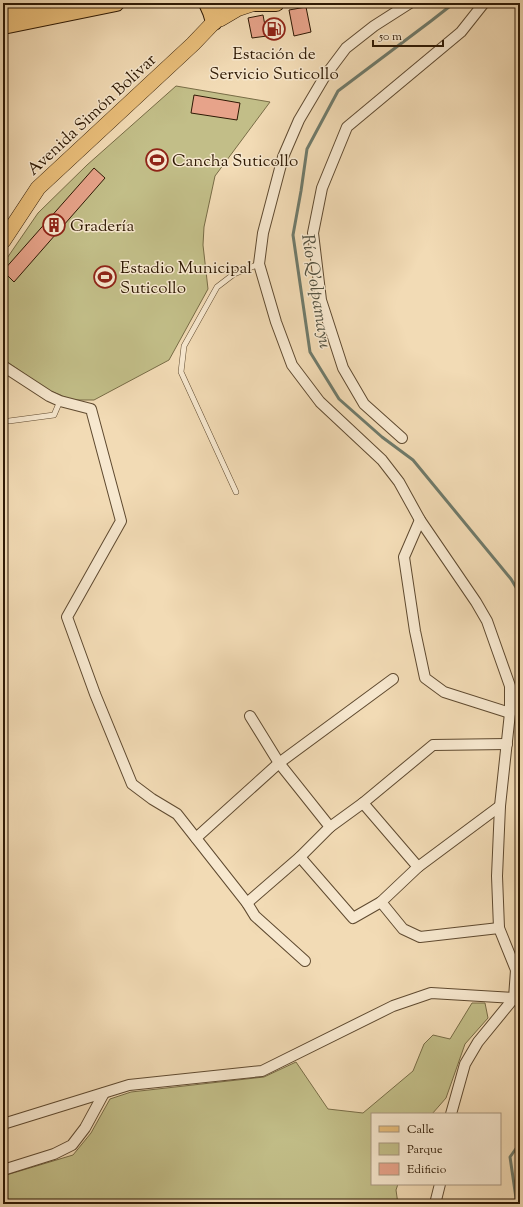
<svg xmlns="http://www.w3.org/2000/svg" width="523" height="1207" font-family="'Sorts Mill Goudy',serif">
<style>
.green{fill:#c2be88;stroke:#786c46}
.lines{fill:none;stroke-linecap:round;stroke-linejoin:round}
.stream{stroke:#6f7a6a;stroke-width:3}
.building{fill:#e7a38a;stroke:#2e1904}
.service-casing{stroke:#5f4a30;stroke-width:6}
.minor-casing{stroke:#5f4a30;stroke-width:12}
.primary-casing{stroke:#2e1904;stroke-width:16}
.trunk-casing{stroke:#2e1904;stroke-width:18}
.service{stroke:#f7e8cf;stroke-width:5}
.minor{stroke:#f7e8cf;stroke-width:10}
.primary{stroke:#e9be7a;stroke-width:15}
.trunk{stroke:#e9be7a;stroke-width:16}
.labels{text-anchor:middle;stroke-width:3;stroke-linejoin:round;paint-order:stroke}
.poi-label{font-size:17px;fill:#2e1904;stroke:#f7e8cf;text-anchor:start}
.street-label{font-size:17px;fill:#2e1904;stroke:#f7e8cf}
.water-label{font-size:18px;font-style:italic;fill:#545240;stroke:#f7e8cf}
</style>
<rect width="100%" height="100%" fill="#f2dbb5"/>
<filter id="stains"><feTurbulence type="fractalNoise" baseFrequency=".005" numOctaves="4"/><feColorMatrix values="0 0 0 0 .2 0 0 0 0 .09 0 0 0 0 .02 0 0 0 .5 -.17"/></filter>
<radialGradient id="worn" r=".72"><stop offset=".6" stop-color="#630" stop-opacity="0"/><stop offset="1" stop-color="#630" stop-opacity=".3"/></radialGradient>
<g class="green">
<polygon points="176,86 270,102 215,176 204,227 203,245 208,289 169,360 94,400 72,400 48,390 3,359 3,264 38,213 87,165"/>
<polygon points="472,1003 485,1003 488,1018 465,1044 446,1098 432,1114 372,1114 372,1184 398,1184 396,1190 398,1204 3,1204 3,1176 73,1155 91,1133 110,1099 131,1092 264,1077 296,1062 328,1109 363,1113 413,1071 424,1044 433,1035 450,1039"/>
</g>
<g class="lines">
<g class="stream">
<polyline points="454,3 431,21 338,91 307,149 301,191 293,235 310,352 339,399 382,437 413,460 511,579 520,594"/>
<polyline points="518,1204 516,1198 510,1157 520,1143"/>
</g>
</g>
<g class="building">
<polygon points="306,7 311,32 294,36 289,10"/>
<polygon points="263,15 267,36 252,38 248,18"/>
<polygon points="194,95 240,103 237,120 191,113"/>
<polygon points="94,168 105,178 14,282 3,271"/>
</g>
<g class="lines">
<g class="service-casing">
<g id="service">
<polyline points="9,421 54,415 60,401"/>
<polyline points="236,492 181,372 184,346 217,287 234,274 259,264"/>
</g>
</g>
<g class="minor-casing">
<g id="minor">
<polyline points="410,3 374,26 346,48 325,76 299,120 283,157 263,233 259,264 276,322 292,365 320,402 382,460 399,482 420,520 476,602 487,621 510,686 510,713 500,806 497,876 499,928 516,970 514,998 478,1042 465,1064 451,1114"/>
<polyline points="3,366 49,396 60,401 91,409 121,521 67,617 95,694 132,784 152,799 177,814 247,903 255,916 305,961"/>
<polyline points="402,438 364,404 343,368 321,300 313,233 322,188 347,127 461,32 484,3"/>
<polyline points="420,520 404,557 415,631 425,678 444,692 510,713"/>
<polyline points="250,716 279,763 330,827"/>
<polyline points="363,803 418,867"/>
<polyline points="196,838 279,763 393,679"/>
<polyline points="300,857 353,918 381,902 418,867 500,806"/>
<polyline points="381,902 403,929 420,937 499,928"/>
<polyline points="247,903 300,857 330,827 363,803 433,745 507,744"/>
<polyline points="3,1124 129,1085 262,1071 393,1006 431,993 514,998"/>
<polyline points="3,1170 54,1154 72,1145 85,1128 104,1093"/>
<polyline points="435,1204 440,1184"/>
</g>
</g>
<g class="primary-casing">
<g id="primary">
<polyline points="220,19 237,9 255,3"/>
<polyline points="3,241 38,188 193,44 214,22 228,3"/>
</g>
</g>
<g class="trunk-casing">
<g id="trunk">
<polyline points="207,3 211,12 214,22"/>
<polyline points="256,3 276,3"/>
<polyline points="3,11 45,3"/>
<polyline points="3,26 116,3"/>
</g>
</g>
<use href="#service" class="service"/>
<use href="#minor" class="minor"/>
<use href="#primary" class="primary"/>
<use href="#trunk" class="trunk"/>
</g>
<defs>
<g id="fuel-ring" transform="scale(1.15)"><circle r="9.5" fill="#f7e8cf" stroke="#8f2418" stroke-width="1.5"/><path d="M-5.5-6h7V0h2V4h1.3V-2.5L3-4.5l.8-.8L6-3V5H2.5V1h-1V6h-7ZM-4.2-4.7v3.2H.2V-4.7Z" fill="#8f2418"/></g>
<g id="stadium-ring" transform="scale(1.15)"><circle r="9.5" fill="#f7e8cf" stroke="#8f2418" stroke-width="1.5"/><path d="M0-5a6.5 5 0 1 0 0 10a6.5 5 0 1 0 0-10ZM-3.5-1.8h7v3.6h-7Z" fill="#8f2418"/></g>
<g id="building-ring" transform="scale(1.15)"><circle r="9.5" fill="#f7e8cf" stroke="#8f2418" stroke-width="1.5"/><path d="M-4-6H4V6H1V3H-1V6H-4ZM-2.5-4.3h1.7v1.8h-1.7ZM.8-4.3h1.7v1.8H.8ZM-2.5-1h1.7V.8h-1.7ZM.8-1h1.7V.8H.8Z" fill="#8f2418"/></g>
</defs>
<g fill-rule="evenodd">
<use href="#fuel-ring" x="274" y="29"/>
<use href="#stadium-ring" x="157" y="160"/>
<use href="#building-ring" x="54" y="225"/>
<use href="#stadium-ring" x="105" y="277"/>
</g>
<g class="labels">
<g class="poi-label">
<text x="274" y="59" text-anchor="middle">Estación de<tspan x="274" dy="20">Servicio Suticollo</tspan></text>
<text x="172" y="166">Cancha Suticollo</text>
<text x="70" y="231">Gradería</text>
<text x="120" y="273">Estadio Municipal<tspan x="120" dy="20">Suticollo</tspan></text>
</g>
<g class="street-label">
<text transform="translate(91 114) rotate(-43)" y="6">Avenida Simón Bolivar</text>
</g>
<g class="water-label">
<text transform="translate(317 291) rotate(81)" y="6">Río Q'olpamayu</text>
</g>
</g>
<rect width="523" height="1207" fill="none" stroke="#f2dbb5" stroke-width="16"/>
<rect x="4" y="4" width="515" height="1199" fill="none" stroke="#2e1904" stroke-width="2"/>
<rect x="8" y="8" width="507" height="1191" fill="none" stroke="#2e1904"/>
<rect x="371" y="1113" width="130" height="72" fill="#f7e8cf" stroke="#a7957e"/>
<rect x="379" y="1126" width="20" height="6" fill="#e9be7a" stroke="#a7957e"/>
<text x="407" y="1133" font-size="12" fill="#2e1904">Calle</text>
<rect x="379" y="1143" width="20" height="12" fill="#c2be88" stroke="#a7957e"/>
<text x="407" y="1153" font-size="12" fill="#2e1904">Parque</text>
<rect x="379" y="1163" width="20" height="12" fill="#e7a38a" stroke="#a7957e"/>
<text x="407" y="1173" font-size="12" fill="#2e1904">Edificio</text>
<path d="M373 40v6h70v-6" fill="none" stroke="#2e1904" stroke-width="2"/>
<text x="379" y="40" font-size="12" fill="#2e1904" stroke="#f7e8cf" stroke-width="3" paint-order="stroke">50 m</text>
<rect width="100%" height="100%" filter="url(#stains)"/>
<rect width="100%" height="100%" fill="url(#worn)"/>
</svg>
